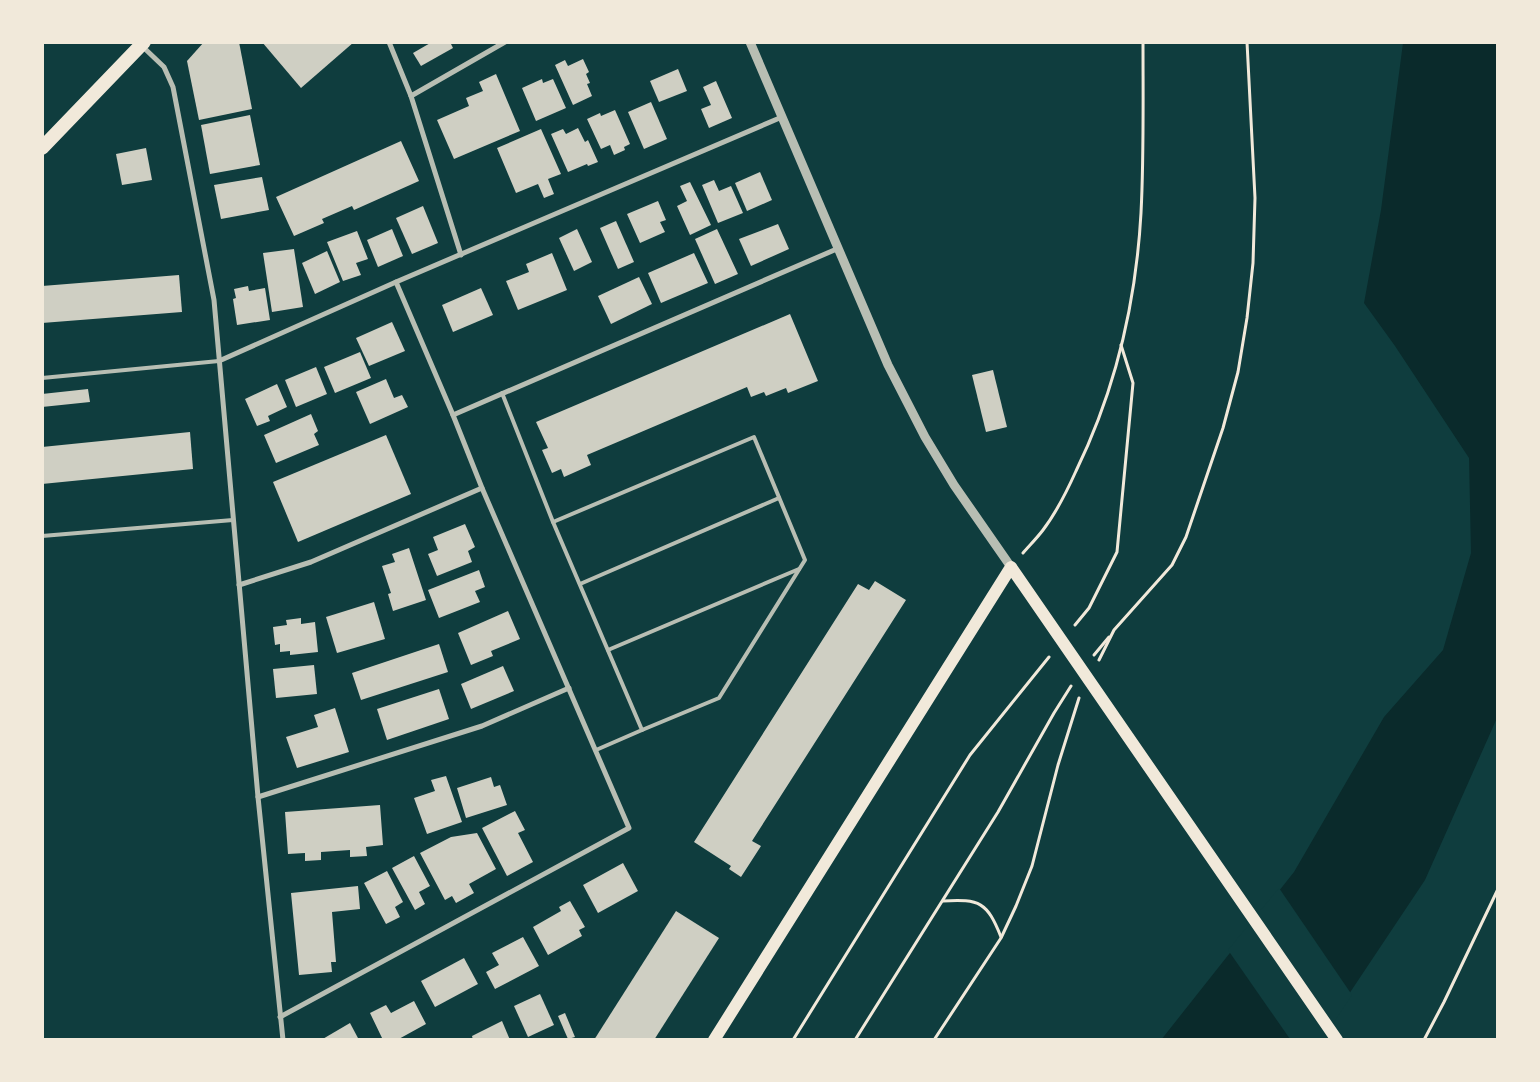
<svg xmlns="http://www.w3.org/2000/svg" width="1540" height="1082" font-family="'Zilla Slab',serif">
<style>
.water{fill:#0a2a2b}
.pier{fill:#0f3d3e}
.building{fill:#cfcfc3}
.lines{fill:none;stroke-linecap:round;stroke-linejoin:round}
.path{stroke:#f1e9da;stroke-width:3}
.service{stroke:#b8beb3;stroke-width:4}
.minor{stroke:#b8beb3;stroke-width:5}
.tertiary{stroke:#b8beb3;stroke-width:9}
.primary{stroke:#f1e9da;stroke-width:12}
.trunk{stroke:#f1e9da;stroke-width:14}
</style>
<rect width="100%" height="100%" fill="#0f3d3e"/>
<polygon class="water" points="1403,43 1497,43 1497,718 1425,880 1319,1039 1161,1040 1294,872 1384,717 1443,650 1471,553 1469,458 1395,346 1364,303 1381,210"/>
<polygon class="pier" points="1279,888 1352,995 1322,1040 1290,1039 1228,950"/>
<g class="building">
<polygon points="204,42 239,42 252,109 199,120 187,61"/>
<polygon points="262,42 354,42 301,88"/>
<polygon points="432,42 450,42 453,48 421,66 413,53"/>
<polygon points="583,59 589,72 586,74 590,83 587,84 592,96 573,105 555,65 565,60 568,66"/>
<polygon points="678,69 687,91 659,102 650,81"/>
<polygon points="496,74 520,131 454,159 437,120 469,106 466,98 483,91 479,82"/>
<polygon points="542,79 543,83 553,79 566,108 536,121 522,88"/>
<polygon points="716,81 732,118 709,128 701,109 711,105 703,87"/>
<polygon points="651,102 667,139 644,149 628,112"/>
<polygon points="615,110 630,144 624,147 625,150 614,155 610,145 601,149 587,119 600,113 601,116"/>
<polygon points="250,115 260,165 210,174 201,125"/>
<polygon points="578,128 585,142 588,140 598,162 588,166 587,164 568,172 551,134 563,129 566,134"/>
<polygon points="541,129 561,174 548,179 554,194 544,198 538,184 516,193 497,148"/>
<polygon points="401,141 419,181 354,210 352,206 322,219 324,223 294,236 276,197"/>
<polygon points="146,148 152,180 122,185 116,154"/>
<polygon points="760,172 772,200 747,211 735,183"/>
<polygon points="262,177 269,210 221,219 214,185"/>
<polygon points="714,180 719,191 731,186 743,213 718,223 702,185"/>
<polygon points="690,182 711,225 690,235 677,206 687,201 680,186"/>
<polygon points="658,201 666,220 660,222 665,232 640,243 627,214"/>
<polygon points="423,206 438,243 412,254 396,218"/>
<polygon points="616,221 634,262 618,269 600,228"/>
<polygon points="778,224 789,249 751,266 739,239"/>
<polygon points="392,229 403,256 378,267 367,240"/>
<polygon points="577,229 592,262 574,271 559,238"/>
<polygon points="717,229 738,274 715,284 695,239"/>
<polygon points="357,231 368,259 356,263 361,275 343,281 327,242"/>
<polygon points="294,249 303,307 272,312 263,253"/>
<polygon points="327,251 340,282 315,294 302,263"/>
<polygon points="552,253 567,290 518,310 506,281 529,272 526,264"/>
<polygon points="694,253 708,283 661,303 648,273"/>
<polygon points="179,275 182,312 42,323 42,286"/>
<polygon points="639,277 652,304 611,324 598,296"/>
<polygon points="248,286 249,291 265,288 270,320 237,325 233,299 236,298 234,289"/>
<polygon points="481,288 493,315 453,332 442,305"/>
<polygon points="790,314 818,381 788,393 786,388 766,396 764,392 751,397 747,387 587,455 591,465 564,477 561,469 552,473 542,450 548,448 536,422"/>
<polygon points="392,322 405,351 369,366 356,338"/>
<polygon points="360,352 371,378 335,393 324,367"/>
<polygon points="316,367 327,394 296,407 285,380"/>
<polygon points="993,370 1007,427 986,432 972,375"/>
<polygon points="386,379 394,398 402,395 408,407 370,424 356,392"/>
<polygon points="277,384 287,407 268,416 270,421 257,426 245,399"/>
<polygon points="88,389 90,402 42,407 42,394"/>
<polygon points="311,414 318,431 314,434 319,445 276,463 264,435"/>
<polygon points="190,432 193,469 42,484 42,447"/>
<polygon points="386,435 411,494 298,542 273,482"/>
<polygon points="465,524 475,547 468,551 472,562 437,576 428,554 438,550 433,537"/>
<polygon points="409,548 426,600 393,611 388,594 391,593 382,566 395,562 392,554"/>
<polygon points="479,570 485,587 475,591 480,602 439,618 428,590"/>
<polygon points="875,581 906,600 752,841 761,846 741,877 729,869 731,866 694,842 858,584 869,590"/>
<polygon points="374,602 385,639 337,653 326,617"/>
<polygon points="508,611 520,639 491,651 493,656 471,665 458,633"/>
<polygon points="301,618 301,624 315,622 318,652 290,655 290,651 280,652 280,644 275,645 273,627 287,625 286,620"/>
<polygon points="439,644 448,672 361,700 352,673"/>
<polygon points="314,665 317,694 276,698 273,669"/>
<polygon points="503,666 514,691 471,709 461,684"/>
<polygon points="439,689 449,719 387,740 377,709"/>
<polygon points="335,708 349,752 297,768 286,737 318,727 314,715"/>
<polygon points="446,776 462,822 427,834 414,798 435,791 431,780"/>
<polygon points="491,777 494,787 500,785 507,805 466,818 457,788"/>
<polygon points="380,805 383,845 366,847 367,856 350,857 350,850 321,852 321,860 305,861 305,853 288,854 285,812"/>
<polygon points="515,811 525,830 518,833 533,862 507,876 482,828"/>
<polygon points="477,833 496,869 469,884 474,893 456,903 452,896 445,900 420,853 451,837"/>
<polygon points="414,856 430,886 419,892 425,904 415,910 392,868"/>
<polygon points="623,863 638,891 598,913 583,885"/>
<polygon points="387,871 403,902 395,907 400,917 386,924 364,883"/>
<polygon points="358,886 360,909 332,912 336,962 331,962 332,972 299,975 291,893"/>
<polygon points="570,901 585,927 579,930 582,936 548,955 533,927 561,911 559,907"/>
<polygon points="676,911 719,938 654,1040 594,1040"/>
<polygon points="523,937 539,966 495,989 486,972 499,965 492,953"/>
<polygon points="464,958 478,984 435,1007 421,981"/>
<polygon points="540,994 554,1025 528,1037 514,1006"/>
<polygon points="414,1001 426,1024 397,1040 383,1040 370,1013 386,1005 391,1013"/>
<polygon points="565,1013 575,1037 568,1039 558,1016"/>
<polygon points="502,1021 510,1040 473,1040 472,1036"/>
<polygon points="350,1023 359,1040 321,1040"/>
</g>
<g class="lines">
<g class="path">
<path d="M 1023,553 C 1029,546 1037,538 1043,530 C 1056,513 1067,491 1076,471 C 1115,391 1136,302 1141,213 C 1144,156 1143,99 1143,42"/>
<polyline points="1075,625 1089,608 1117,552 1133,383 1121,345"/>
<polyline points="1094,655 1109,637"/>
<polyline points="1099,660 1114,630 1172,565 1186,537 1223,428 1238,372 1247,318 1253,263 1255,198 1247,42"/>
<path d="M 943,901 C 980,899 987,902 1001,937"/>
<polyline points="793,1040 970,755 1049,657"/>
<polyline points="855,1040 998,812 1054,713 1071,686"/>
<polyline points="934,1040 1001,938 1016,906 1032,866 1058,765 1079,698"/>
<polyline points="1424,1040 1444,1002 1498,889"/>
</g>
<g class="service">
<polyline points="42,378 219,361"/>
<polyline points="502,393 553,522 642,730 596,750"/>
<polyline points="553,522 754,437 805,560 719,698 642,730"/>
<polyline points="42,536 233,520"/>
<polyline points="580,584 779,498"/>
<polyline points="608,650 799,569"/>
</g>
<g class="minor">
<polyline points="389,42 411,96 461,255"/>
<polyline points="142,46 164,67 173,87 214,300 258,797 283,1040"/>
<polyline points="411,96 505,42"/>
<polyline points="219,361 396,282 782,117"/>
<polyline points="453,415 839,248"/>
<polyline points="239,585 311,562 482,488"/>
<polyline points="258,797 482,726 569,688"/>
<polyline points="280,1017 629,828 482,488 453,415 396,282"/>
</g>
<polyline class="tertiary" points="750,42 888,365 925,437 954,485 1011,567"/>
<polyline class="primary" points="714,1040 1011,567 1337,1040"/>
<polyline class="trunk" points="42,148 144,42"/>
</g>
<rect width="1540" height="1082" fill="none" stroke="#f1e9da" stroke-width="88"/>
</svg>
